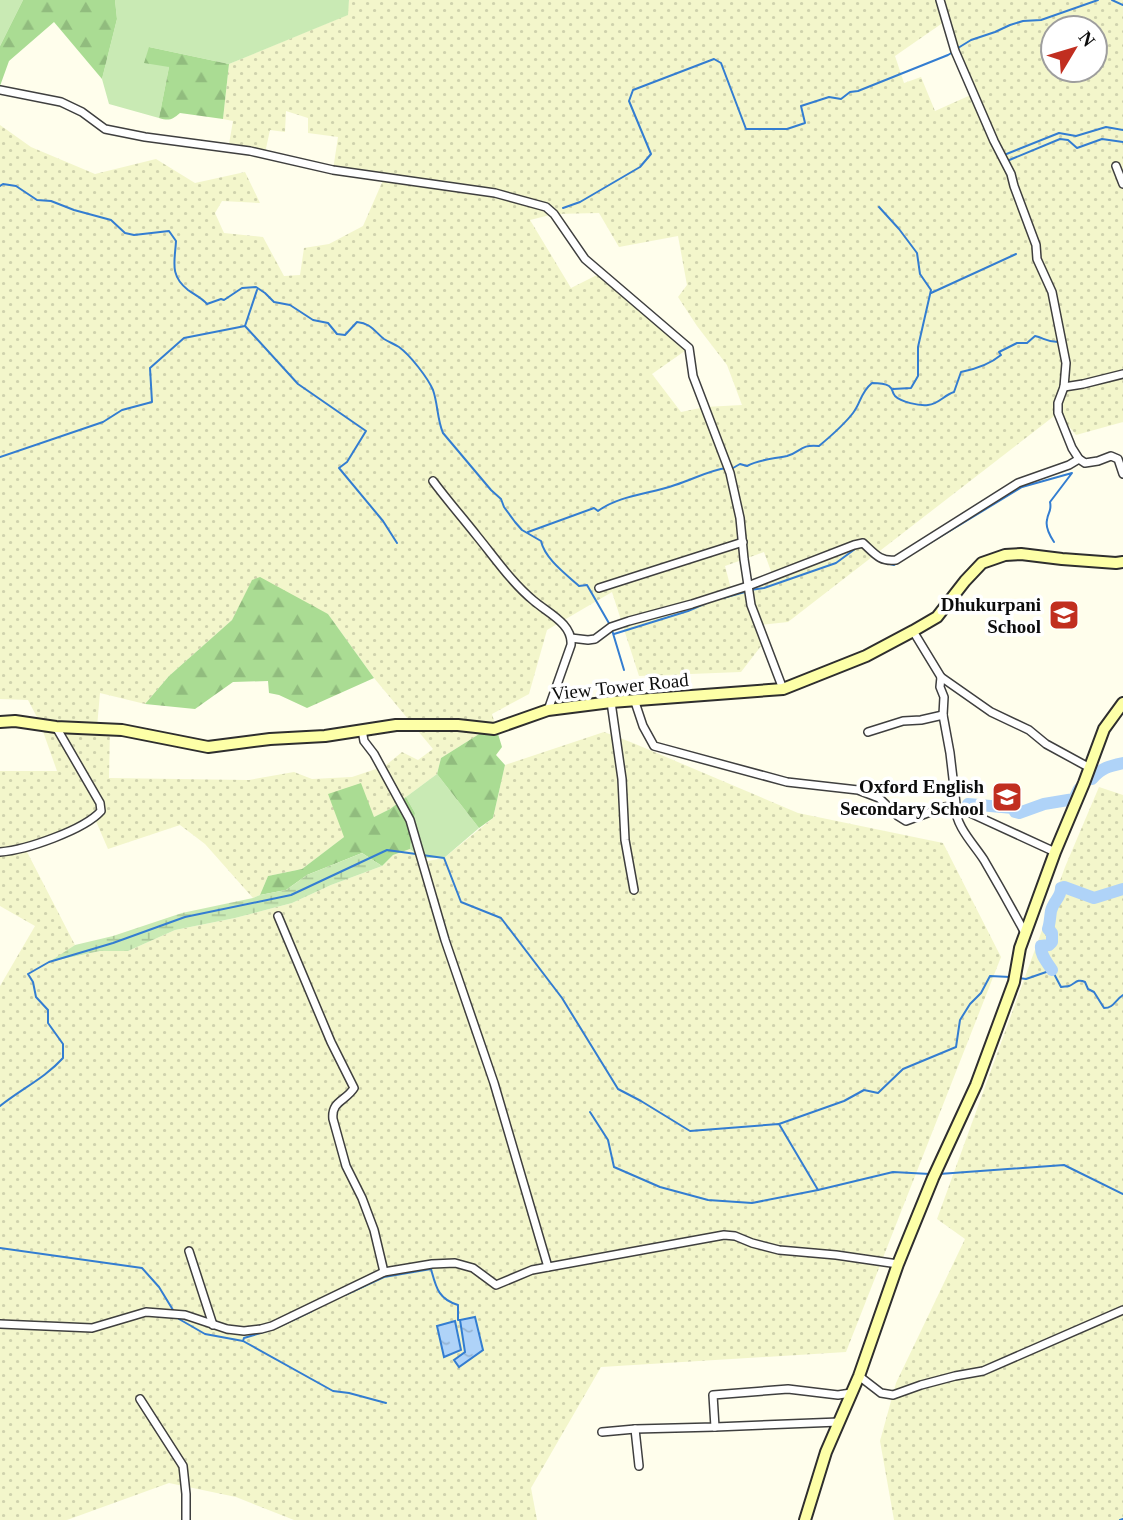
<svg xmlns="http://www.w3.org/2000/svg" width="1123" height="1520" font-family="'Times New Roman',serif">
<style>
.farmland{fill:url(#farmland-dots);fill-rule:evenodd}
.grass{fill:#c9eab4}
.forest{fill:url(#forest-firs)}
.wetland{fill:url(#wetland-marsh)}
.water{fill:url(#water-ripples);stroke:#337dd1;stroke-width:2}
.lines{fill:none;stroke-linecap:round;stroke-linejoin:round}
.stream{stroke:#337dd1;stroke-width:2}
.river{stroke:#afd3f8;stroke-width:12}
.street-casing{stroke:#3f3f3f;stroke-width:10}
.secondary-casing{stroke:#2e2e2e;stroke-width:14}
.street{stroke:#fff;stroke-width:7}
.secondary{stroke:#fdffa7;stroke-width:10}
.labels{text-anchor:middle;stroke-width:7;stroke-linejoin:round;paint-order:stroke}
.poi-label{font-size:19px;font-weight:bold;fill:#0c0c0c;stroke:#fff;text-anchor:end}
.street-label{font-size:19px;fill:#0c0c0c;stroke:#fff}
</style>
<defs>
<pattern id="farmland-dots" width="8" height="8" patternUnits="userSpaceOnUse" patternTransform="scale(1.75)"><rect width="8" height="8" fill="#f3f6cb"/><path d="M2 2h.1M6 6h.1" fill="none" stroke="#cfd2ad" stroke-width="1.8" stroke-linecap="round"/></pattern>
<pattern id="forest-firs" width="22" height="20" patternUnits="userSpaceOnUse" patternTransform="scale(1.75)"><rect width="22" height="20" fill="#aadc93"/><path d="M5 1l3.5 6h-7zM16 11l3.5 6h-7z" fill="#91bc7e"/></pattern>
<pattern id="wetland-marsh" width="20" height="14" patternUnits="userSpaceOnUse" patternTransform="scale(1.75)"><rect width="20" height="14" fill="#c9eab4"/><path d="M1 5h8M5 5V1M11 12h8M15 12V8" fill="none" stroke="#abc89a"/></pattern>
<pattern id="water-ripples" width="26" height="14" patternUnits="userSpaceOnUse" patternTransform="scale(1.75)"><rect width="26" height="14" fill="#afd3f8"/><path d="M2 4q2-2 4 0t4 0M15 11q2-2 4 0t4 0" fill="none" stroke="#95b4d3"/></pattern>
</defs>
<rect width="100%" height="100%" fill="#fffeec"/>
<g class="farmland">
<path d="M 349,0 L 1123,0 L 1123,422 L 1076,435 L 1058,413 L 788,622 L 759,625 L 765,641 L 741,672 L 639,676 L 612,592 L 547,630 L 529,694 L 492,714 L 495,724 L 441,758 L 437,774 L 390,809 L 374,817 L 344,837 L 302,869 L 268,876 L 260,895 L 253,898 L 205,844 L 180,825 L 108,849 L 95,819 L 25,848 L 75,945 L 51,962 L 100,951 L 128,951 L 175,930 L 235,918 L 292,903 L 331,885 L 382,866 L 393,855 L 410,849 L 422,862 L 444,858 L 493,818 L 505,765 L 604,732 L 633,743 L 798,813 L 943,843 L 1001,957 L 846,1352 L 601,1367 L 531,1488 L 537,1520 L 294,1520 L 236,1497 L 169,1483 L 67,1520 L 0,1520 L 0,986 L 35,926 L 0,906 L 0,771 L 57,771 L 40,723 L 28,700 L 0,699 L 0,125 L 31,147 L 95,174 L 156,159 L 195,183 L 245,172 L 260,203 L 222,201 L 215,213 L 224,233 L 263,237 L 284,276 L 300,275 L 304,248 L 329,244 L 363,226 L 384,178 L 333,170 L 338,137 L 308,133 L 308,118 L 286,111 L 285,132 L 270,130 L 265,153 L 229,144 L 233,121 L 223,119 L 229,64 L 347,15 ZM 944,22 L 973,94 L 935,111 L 921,77 L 904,83 L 895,56 ZM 1053,28 L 1095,28 L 1095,70 L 1053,70 ZM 599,213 L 619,247 L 678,236 L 687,285 L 678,297 L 697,326 L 727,365 L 742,405 L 705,407 L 681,412 L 652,374 L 689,348 L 601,273 L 571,288 L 530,220 L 554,214 ZM 764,552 L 772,574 L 731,589 L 725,566 ZM 252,581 L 328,614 L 374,678 L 433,749 L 418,760 L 402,752 L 385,766 L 352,777 L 312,779 L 294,772 L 249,780 L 109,778 L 110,729 L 97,727 L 100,693 L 145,704 L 169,676 L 232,620 Z"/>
<polygon points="1099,787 1123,795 1123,1520 894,1520 880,1441 896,1383 965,1239 937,1219 1065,867"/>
</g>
<g class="grass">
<polygon points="0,0 23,0 0,46"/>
<polygon points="115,0 349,0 348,15 229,64 149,47 169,67 159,118 109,104 102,79 117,19"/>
<polygon points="437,774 479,828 444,858 420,858 410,849 415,813 406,797"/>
</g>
<g class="forest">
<polygon points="23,0 115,0 117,19 102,79 54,22 9,61 0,86 0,46"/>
<path d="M 149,47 L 229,64 L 223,119 L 180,113 C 172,120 169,121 159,118 L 169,67 L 144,63 Z"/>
<polygon points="260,577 328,614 374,678 307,708 279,695 269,693 268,681 233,682 195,709 145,704 169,676 232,620 252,580"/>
<polygon points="495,724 502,747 496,755 505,765 493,818 479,828 437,774 441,758"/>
<polygon points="361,783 374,817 390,809 406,797 415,813 410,849 393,855 382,866 362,853 307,875 286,890 260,895 268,876 302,869 344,837 328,794"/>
</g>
<polygon class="wetland" points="362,853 382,866 331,885 292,903 235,918 175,930 128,951 100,951 49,962 75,945 113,936 182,913 253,898 260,895 286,890 307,875"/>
<g class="water">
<polygon points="475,1317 483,1350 459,1367 454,1360 465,1352 460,1320"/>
<polygon points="455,1321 461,1350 444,1357 437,1326"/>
</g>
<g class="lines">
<g class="stream">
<polyline points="1112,0 1123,5"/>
<polyline points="958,48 971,40 995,32 1010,25 1023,21 1041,20 1098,0"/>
<polyline points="1004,155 1059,133 1076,136 1106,127 1123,130"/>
<polyline points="1007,161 1060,139 1068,140 1077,148 1102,139 1123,142"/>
<path d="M 0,186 L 3,184 L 16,186 L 37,200 L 51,201 L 74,210 L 111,220 L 125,233 L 134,235 L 169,231 L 176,241 C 175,261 169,275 188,290 C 195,295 202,298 207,304 L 221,299 L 224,300 L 242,288 L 256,287 L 265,293 L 274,302 L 290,305 L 313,320 L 328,323 L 337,334 L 345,335 L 357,322 C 371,323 375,332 384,339 C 389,342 394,344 399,347 C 410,355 428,378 433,390 C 438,404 437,419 443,433 L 491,490 L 501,499 L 504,507 L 515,522 L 522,530 L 541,541 C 545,559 566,574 579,586 L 587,585 L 610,625"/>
<polyline points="879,207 899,229 917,253 920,274 931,290 918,347 918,376 911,388 893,389"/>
<polyline points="563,208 580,202 640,167 651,154 629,101 633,90 714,59 721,63 746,129 787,129 805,123 801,106 829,97 841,99 850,92 858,91 948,55 953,52"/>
<polyline points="257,290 245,326 298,384 366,431 347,462 339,468 383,521 397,543"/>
<polyline points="931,293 1016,254"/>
<polyline points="0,457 103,422 122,410 152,402 150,368 184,338 245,326"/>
<path d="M 733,468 L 740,464 L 747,466 C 760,459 773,459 787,456 C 801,452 800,444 819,446 C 831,436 843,426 853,413 C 861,403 860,393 872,383 C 877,383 884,383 889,386 C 894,390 891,391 895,396 C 901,402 919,406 928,405 C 939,404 944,395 954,392 L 961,372 C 976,369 989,365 1001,355 L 999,352 L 1017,343 L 1027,343 L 1035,336 C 1044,338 1047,342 1058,342"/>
<path d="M 528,532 L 594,508 L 598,511 C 620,495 650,494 675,485 C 692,480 709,470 727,468"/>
<path d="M 915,552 L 1022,487 L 1072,473 L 1050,502 C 1052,511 1048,512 1047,520 C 1045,528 1050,536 1054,542"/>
<polyline points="881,562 894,565 898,562"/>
<polyline points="750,590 764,588 836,563 855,549"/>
<polyline points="723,598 745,592"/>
<polyline points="612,630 624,670"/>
<polyline points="614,634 688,611 711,601"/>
<polyline points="422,855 444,858 461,902 501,918 562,998 618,1089 641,1101 690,1131 779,1124 818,1190 893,1172 930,1174"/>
<path d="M 1019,978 L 1026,979 L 1052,970 L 1061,987 C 1064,986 1066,987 1069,986 C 1075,984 1077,978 1085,982 L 1088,989 L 1094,992 L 1104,1008 C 1114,1008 1115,1000 1123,995"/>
<path d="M 0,1106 C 21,1089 45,1078 63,1058 L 63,1044 L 48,1023 L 48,1010 L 36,997 L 33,982 L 28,974 L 49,962 L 113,943 L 185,917 L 291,895 L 387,850 L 416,854"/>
<polyline points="590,1112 608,1140 614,1167 660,1187 708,1200 752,1203 818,1190"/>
<polyline points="779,1124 844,1101 864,1090 878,1093 903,1069 956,1047 960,1020 970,1004 981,993 990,976 1010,977"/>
<polyline points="939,1174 1064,1165 1123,1194"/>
<polyline points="0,1248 142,1268 159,1287 173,1310"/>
<path d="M 345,1295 L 384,1277 L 431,1269 C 436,1287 438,1299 458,1305 L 458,1320 L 460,1320"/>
<polyline points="179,1319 205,1334 243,1341 333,1391 349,1393 386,1403"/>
<polyline points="276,1328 312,1311"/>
<polyline points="243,1341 244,1338 267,1331"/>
<polyline points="1120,1520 1123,1519"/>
</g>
<g class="river">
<path d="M 1092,779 C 1101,768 1109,766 1123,763"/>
<polyline points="968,804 1013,808 1015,812 1019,813 1044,804 1074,799 1079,789"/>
<path d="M 1052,970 C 1047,962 1040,955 1041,946 L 1049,945 L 1052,942 L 1052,933 L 1048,929 C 1050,923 1050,917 1051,911 C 1053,901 1061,898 1061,888 L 1064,887 L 1094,898 L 1123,889"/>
</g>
<g class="street-casing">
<g id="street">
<polyline points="940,0 955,51 994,141 1011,174 1014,186 1036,245 1037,259 1052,292 1066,363 1064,387 1058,403 1058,413 1072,448 1079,459 1085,463 1098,461 1111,456 1118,459 1123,474"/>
<polyline points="0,90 61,102 82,112 105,129 145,137 250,151 333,170 495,193 546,207 554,214 585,259 689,348 693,376 730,473 740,518 744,559 751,605 783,689"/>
<polyline points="1116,166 1123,184"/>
<polyline points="1064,387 1083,384 1123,374"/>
<path d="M 433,481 C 447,500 462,517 477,536 C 495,558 512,583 534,601 C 548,613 573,624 571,645 L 548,710"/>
<polyline points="599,588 743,542"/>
<polyline points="913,631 941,677 940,687 944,697 943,715"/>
<path d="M 571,638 L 588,640 L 595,639 L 611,627 L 629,621 L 692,604 L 748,586 L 854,545 L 863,543 C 875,554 880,562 896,560 L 1018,483 L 1069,465 L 1079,459"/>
<polyline points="941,677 991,712 1029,730 1046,744 1090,768"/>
<polyline points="611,702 622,779 625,840 634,890"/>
<path d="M 635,702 L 643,726 L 654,746 L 787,782 L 858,790 L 879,798 L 898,816 L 906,821 L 944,807 L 955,806 C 956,827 973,843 984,860 C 998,884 1012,909 1025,933"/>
<polyline points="362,730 364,741 374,754 410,820 445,940 494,1083 548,1267"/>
<polyline points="868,732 903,721 921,720 943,715 950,753 956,804 955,806 1055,852"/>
<path d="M 0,852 C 26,850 84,830 101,811 L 100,803 L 56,727"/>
<path d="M 278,916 L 331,1042 L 354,1088 C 346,1101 331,1101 333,1119 L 346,1166 L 362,1198 L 374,1230 L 384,1272"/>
<polyline points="189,1251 213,1325"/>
<polyline points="0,1324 92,1328 146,1312 185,1315 227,1329 244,1331 261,1329 272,1326 384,1272 432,1264 455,1263 473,1268 496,1285 532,1270 724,1235 735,1236 752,1243 779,1250 836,1255 898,1264"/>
<polyline points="859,1376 881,1393 893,1395 921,1385 955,1376 983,1371 1123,1310"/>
<polyline points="140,1399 183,1466 186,1494 186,1520"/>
<polyline points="715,1427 839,1422"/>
<polyline points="635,1429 639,1466"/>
<polyline points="602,1432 635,1429 715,1427 713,1395 788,1389 838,1395 851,1393"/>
</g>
</g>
<g class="secondary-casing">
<g id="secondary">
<polyline points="0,722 15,721 56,727 122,730 208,747 270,739 325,736 396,725 458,725 494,729 548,710 611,702 783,689 866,656 913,631 937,617 965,581 982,563 1005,555 1021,554 1062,559 1116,563 1123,562"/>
<polyline points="805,1520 826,1452 859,1376 898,1264 933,1178 976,1085 1014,982 1020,948 1055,852 1084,783 1104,729 1123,703"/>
</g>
</g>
<use href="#street" class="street"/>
<use href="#secondary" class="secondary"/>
</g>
<defs>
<g id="school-square" transform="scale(1.575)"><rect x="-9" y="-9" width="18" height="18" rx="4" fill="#c12e20" stroke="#fff"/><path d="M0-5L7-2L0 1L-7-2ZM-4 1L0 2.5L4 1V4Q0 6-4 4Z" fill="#fff"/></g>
</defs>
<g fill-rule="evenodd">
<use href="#school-square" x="1064" y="615"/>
<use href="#school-square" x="1007" y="797"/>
</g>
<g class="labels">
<g class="poi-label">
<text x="1041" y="611">Dhukurpani<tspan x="1041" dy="22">School</tspan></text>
<text x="984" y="793">Oxford English<tspan x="984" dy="22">Secondary School</tspan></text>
</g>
<g class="street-label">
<text transform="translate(620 686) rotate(-6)" y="7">View Tower Road</text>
</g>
</g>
<g transform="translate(1074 49) rotate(52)"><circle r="33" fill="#ffffff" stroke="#9e9e9e" stroke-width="2"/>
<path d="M0-5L12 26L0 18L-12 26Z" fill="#c12e20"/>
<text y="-10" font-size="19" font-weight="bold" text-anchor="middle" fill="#0c0c0c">N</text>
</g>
</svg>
